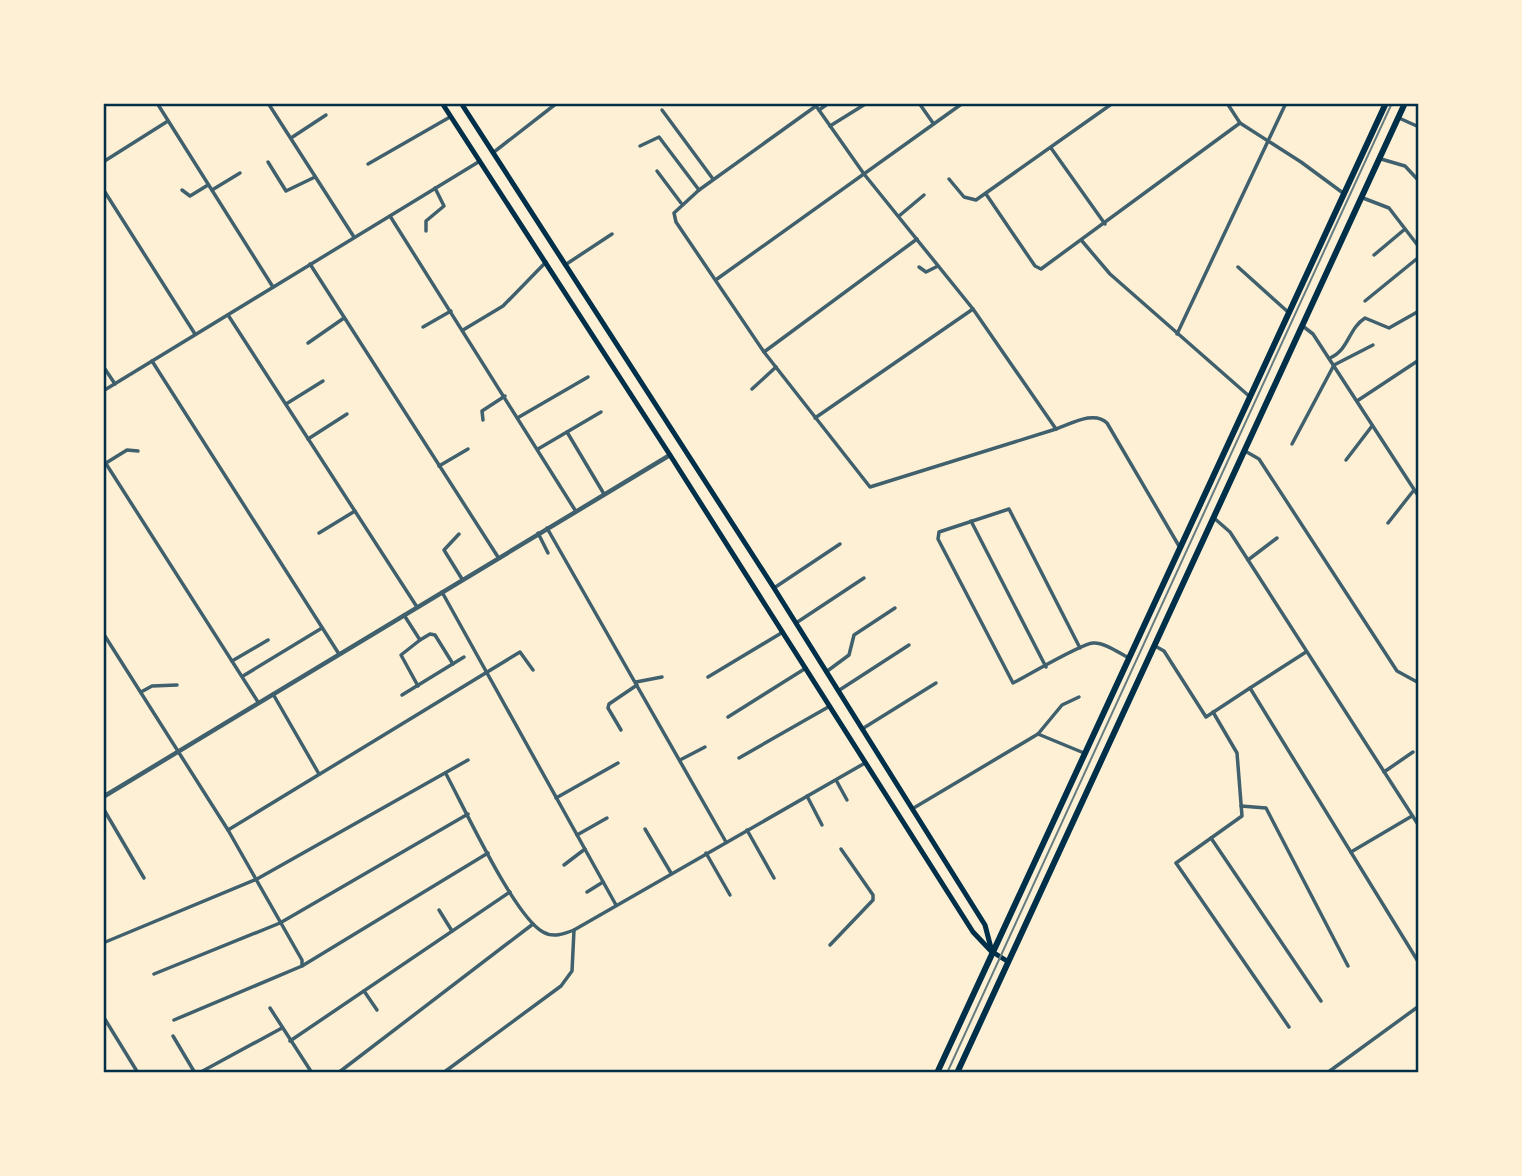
<svg xmlns="http://www.w3.org/2000/svg" width="1522" height="1176" font-family="'Fira Sans Condensed',sans-serif">
<style>
.lines{fill:none;stroke-linecap:round;stroke-linejoin:round}
.minor{stroke:#3f606c;stroke-width:3.5}
.tertiary{stroke:#3f606c;stroke-width:4.5}
.secondary{stroke:#003049;stroke-width:5}
.primary{stroke:#003049;stroke-width:6}
.rail{stroke:#657d81;stroke-width:2}
.neatline{fill:none;stroke:#003049;stroke-width:2.5}
</style>
<rect width="100%" height="100%" fill="#fdf0d5"/>
<g class="lines">
<g class="minor">
<polyline points="157,103 273,287"/>
<polyline points="268,103 354,237"/>
<path d="M 814,103 L 864,174 L 973,309 L 1056,429 C 1071,424 1094,410 1107,423 L 1179,546"/>
<polyline points="919,103 933,123"/>
<polyline points="1227,103 1240,123 1301,162 1343,193"/>
<polyline points="816,106 699,190 674,213 676,222 764,352 870,487 1056,429"/>
<polyline points="662,110 713,179"/>
<polyline points="819,110 829,103"/>
<polyline points="1399,118 1419,127"/>
<polyline points="830,126 867,103"/>
<polyline points="291,138 326,115"/>
<polyline points="640,146 659,137 699,190"/>
<polyline points="1051,148 1105,224"/>
<polyline points="494,152 557,103"/>
<polyline points="1381,159 1405,166 1419,181"/>
<polyline points="103,162 168,121"/>
<polyline points="268,162 286,191 315,177"/>
<polyline points="368,164 450,117"/>
<polyline points="657,171 681,203"/>
<polyline points="949,179 964,197 976,200 1113,103"/>
<polyline points="103,189 195,334"/>
<polyline points="182,190 190,196 208,185"/>
<polyline points="212,190 240,173"/>
<polyline points="986,194 1035,266 1041,269 1240,123"/>
<polyline points="1363,198 1389,208 1419,247"/>
<polyline points="390,216 575,510"/>
<polyline points="899,216 924,195"/>
<polyline points="426,231 426,221 444,206 435,188"/>
<polyline points="1082,241 1110,274 1249,396"/>
<polyline points="1374,255 1405,229"/>
<polyline points="310,264 498,557"/>
<polyline points="565,265 612,234"/>
<polyline points="919,267 926,272 938,266"/>
<polyline points="1238,267 1288,312"/>
<polyline points="717,279 963,103"/>
<polyline points="1365,301 1419,257"/>
<polyline points="228,315 417,607"/>
<polyline points="423,327 451,311"/>
<polyline points="1304,327 1313,334 1419,497"/>
<polyline points="463,330 503,306 546,262"/>
<polyline points="1177,334 1286,103"/>
<polyline points="308,343 344,318"/>
<polyline points="764,352 917,239"/>
<path d="M 1330,358 C 1349,350 1348,329 1365,318 L 1389,328 L 1419,311"/>
<polyline points="152,361 339,654"/>
<polyline points="103,366 115,384"/>
<polyline points="752,389 776,367"/>
<polyline points="103,391 480,161"/>
<polyline points="1357,401 1419,360"/>
<polyline points="286,404 323,381"/>
<polyline points="519,417 588,377"/>
<polyline points="815,418 973,309"/>
<polyline points="483,420 482,411 505,396"/>
<polyline points="567,432 604,494"/>
<polyline points="308,439 347,414"/>
<polyline points="1292,444 1334,365 1373,345"/>
<polyline points="538,449 601,412"/>
<polyline points="1245,451 1259,459 1397,671 1419,683"/>
<polyline points="103,459 258,702"/>
<polyline points="1346,460 1372,426"/>
<polyline points="106,463 127,450 138,451"/>
<polyline points="439,466 468,449"/>
<polyline points="1214,518 1230,532 1419,826"/>
<polyline points="971,521 1046,667"/>
<polyline points="1388,523 1414,490"/>
<polyline points="547,528 726,842"/>
<polyline points="319,533 355,511"/>
<polyline points="538,533 548,553"/>
<polyline points="459,534 444,550 462,579"/>
<polyline points="1248,560 1277,538"/>
<polyline points="774,588 840,544"/>
<polyline points="442,592 616,905"/>
<polyline points="404,615 420,640 430,634 435,635 453,664"/>
<polyline points="796,623 864,578"/>
<polyline points="103,633 228,830 302,960 302,966"/>
<polyline points="1155,646 1164,651 1206,717 1250,688 1419,963"/>
<path d="M 1080,648 L 1009,509 L 939,532 L 938,539 L 1013,683 C 1029,675 1080,644 1093,643 C 1104,642 1119,653 1129,658"/>
<polyline points="232,661 268,640"/>
<polyline points="826,672 849,655 854,635 895,608"/>
<polyline points="243,676 322,628"/>
<polyline points="708,677 783,632"/>
<polyline points="636,682 662,677"/>
<polyline points="418,686 401,655 420,640"/>
<polyline points="1250,688 1306,652"/>
<polyline points="838,691 909,645"/>
<polyline points="141,692 152,686 177,685"/>
<polyline points="273,694 319,774"/>
<polyline points="402,695 464,657"/>
<polyline points="1213,712 1237,753 1242,816 1176,863 1289,1027"/>
<polyline points="728,717 806,668"/>
<polyline points="862,729 936,683"/>
<polyline points="621,730 608,708 609,704 637,685"/>
<polyline points="1038,734 1062,705 1079,697"/>
<polyline points="1038,734 1084,753"/>
<polyline points="739,758 830,706"/>
<polyline points="680,760 705,747"/>
<polyline points="1384,772 1413,752"/>
<path d="M 446,774 C 464,807 514,916 543,932 C 553,938 564,934 574,930 L 865,763"/>
<polyline points="836,780 847,800"/>
<polyline points="807,796 822,825"/>
<polyline points="556,798 618,763"/>
<polyline points="1241,806 1266,808 1348,966"/>
<polyline points="103,808 144,878"/>
<polyline points="912,809 1038,734"/>
<polyline points="645,829 671,873"/>
<polyline points="228,830 520,652 533,670"/>
<polyline points="747,830 774,878"/>
<polyline points="577,835 607,818"/>
<polyline points="1211,838 1321,1001"/>
<polyline points="1351,852 1412,816"/>
<polyline points="706,853 730,895"/>
<polyline points="564,865 585,849"/>
<polyline points="587,892 603,882"/>
<polyline points="439,910 452,931"/>
<polyline points="103,943 257,879 468,760"/>
<polyline points="830,945 873,900 873,895 841,849"/>
<polyline points="154,974 280,923 468,814"/>
<polyline points="364,991 377,1010"/>
<polyline points="270,1008 312,1073"/>
<polyline points="103,1016 138,1073"/>
<polyline points="174,1020 302,966 488,853"/>
<polyline points="173,1036 195,1073"/>
<polyline points="290,1041 510,892"/>
<polyline points="199,1073 282,1028"/>
<polyline points="338,1073 533,924"/>
<polyline points="443,1073 561,986 572,971 574,930"/>
<polyline points="1327,1073 1419,1006"/>
</g>
<polyline class="tertiary" points="103,797 670,455"/>
<g class="secondary">
<polyline points="442,103 670,455 973,932 991,951 1007,961"/>
<polyline points="461,103 774,588 985,925 991,948"/>
</g>
<g class="primary">
<polyline points="937,1073 1386,103"/>
<polyline points="957,1073 1405,103"/>
</g>
<polyline class="rail" points="947,1073 1392,103"/>
</g>
<rect width="1522" height="1176" fill="none" stroke="#fdf0d5" stroke-width="210"/>
<rect x="105" y="105" width="1312" height="966" class="neatline"/>
</svg>
